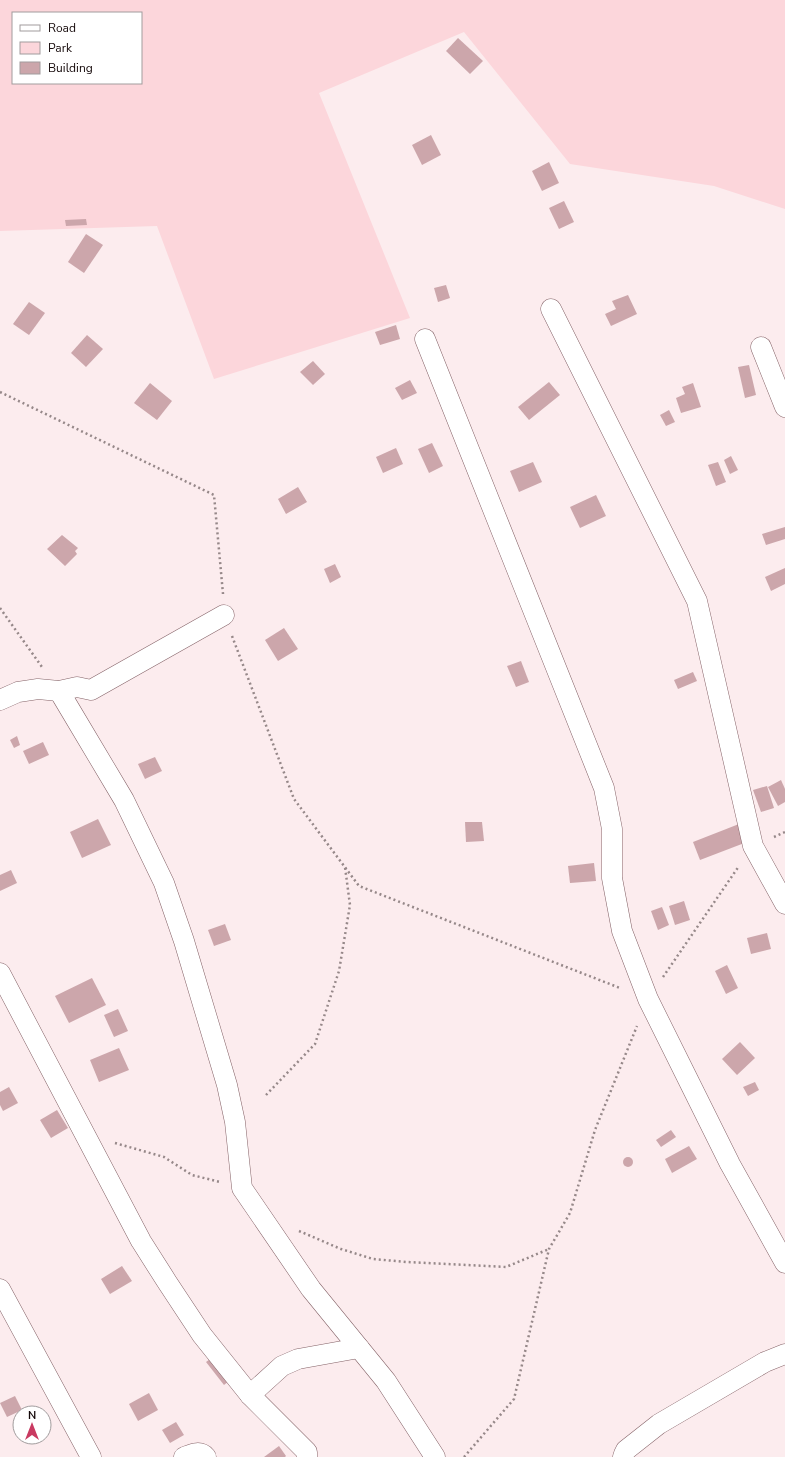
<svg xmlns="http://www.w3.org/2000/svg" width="785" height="1457" font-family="'Nunito Sans',sans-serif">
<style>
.green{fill:#fcd6db;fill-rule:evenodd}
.building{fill:#cca6ab}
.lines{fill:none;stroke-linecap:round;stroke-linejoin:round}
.minor-casing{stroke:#846267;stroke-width:21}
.path{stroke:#968889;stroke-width:2.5;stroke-dasharray:2 3;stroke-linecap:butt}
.minor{stroke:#fff;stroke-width:20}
</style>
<rect width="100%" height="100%" fill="#fcecee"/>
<path class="green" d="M 0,0 L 785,0 L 785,209 L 714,186 L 570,164 L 464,32 L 319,93 L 410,318 L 214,379 L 157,226 L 0,231 ZM 13,13 L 141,13 L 141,83 L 13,83 Z"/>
<g class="building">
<polygon points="458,38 483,61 470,74 446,51"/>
<polygon points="431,135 441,155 422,165 412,145"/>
<polygon points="549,162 559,183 542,191 532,171"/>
<polygon points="564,201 574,222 559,229 549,208"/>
<polygon points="86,219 87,225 66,226 65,220"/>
<polygon points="86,234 103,245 84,273 68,262"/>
<polygon points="446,285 450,298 438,302 434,288"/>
<polygon points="628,295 637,314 611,326 605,314 616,309 612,301"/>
<polygon points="29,302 45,313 29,335 13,324"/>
<polygon points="396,325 400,339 380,345 375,332"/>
<polygon points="87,335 103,349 86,367 71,353"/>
<polygon points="313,361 325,374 313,385 300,372"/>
<polygon points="749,365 756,395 745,398 738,367"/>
<polygon points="410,380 417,393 402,400 395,388"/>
<polygon points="549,382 560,395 529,420 518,407"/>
<polygon points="150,383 172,401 157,420 134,403"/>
<polygon points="693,383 701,407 681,413 676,398 685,394 682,387"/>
<polygon points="669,410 675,422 666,426 660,415"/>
<polygon points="432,443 443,466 429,473 418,449"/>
<polygon points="396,448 403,464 383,473 376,457"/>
<polygon points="731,456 738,470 730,474 724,460"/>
<polygon points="533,462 542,482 519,492 510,471"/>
<polygon points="718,462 726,482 716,486 708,465"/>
<polygon points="298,487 307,502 286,514 278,499"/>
<polygon points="596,495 606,516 580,528 570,507"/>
<polygon points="785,527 785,539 766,545 762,534"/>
<polygon points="62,535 78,548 75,551 77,554 65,566 47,549"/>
<polygon points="335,564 341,577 330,583 324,569"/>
<polygon points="785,568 785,584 771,591 765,577"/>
<polygon points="284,628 298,649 278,661 265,640"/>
<polygon points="521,661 529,682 516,687 507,666"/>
<polygon points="693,672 697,681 678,689 674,680"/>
<polygon points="17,736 20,745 14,748 10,740"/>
<polygon points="43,742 49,755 29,764 23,751"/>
<polygon points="155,757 162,771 145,779 138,764"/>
<polygon points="781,780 785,789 785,802 778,806 768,787"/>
<polygon points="767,786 774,808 761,812 753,790"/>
<polygon points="98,819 111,845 82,858 70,832"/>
<polygon points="465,822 482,822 484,841 466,842"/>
<polygon points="739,824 747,842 700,860 693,842"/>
<polygon points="594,863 596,881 570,883 568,866"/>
<polygon points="11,870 17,883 0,891 0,875"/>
<polygon points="684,901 690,920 675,925 669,906"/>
<polygon points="662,907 669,925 658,930 651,911"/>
<polygon points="225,924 231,940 214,946 208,930"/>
<polygon points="767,933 771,949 751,954 747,938"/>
<polygon points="727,965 738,988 726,994 715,971"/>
<polygon points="92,978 106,1005 69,1023 55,996"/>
<polygon points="118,1009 128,1031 114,1037 104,1015"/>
<polygon points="740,1042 755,1058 737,1075 722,1059"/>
<polygon points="119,1048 129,1070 99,1082 90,1060"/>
<polygon points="755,1082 759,1090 748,1096 743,1087"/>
<polygon points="9,1087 18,1103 3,1111 0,1105 0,1092"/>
<polygon points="57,1110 68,1128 51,1138 40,1120"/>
<polygon points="671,1130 676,1137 661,1147 656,1140"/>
<polygon points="689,1146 697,1159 672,1173 665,1159"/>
<circle cx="628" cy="1162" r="5"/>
<polygon points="122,1266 132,1281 110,1294 101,1279"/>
<polygon points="217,1354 235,1376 224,1385 206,1362"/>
<polygon points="149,1393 158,1410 138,1421 129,1404"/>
<polygon points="15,1396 22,1410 7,1417 0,1403"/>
<polygon points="176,1422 184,1435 170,1443 162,1430"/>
<polygon points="279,1446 286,1456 285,1457 264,1457"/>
</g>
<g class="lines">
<g class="minor-casing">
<g id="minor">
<polyline points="551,309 697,601 753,846 785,904"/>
<polyline points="425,339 604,788 612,829 612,878 622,931 648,999 730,1164 785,1263"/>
<polyline points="761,347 785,407"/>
<polyline points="59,691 124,800 164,883 184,941 227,1085 235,1122 242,1188 311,1289 386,1381 435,1457"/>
<polyline points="0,700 18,692 38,689 59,691 77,687 91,690 224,615"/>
<polyline points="0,973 141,1241 167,1282 202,1335 250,1395 307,1452 307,1457"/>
<polyline points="0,1289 91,1457"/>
<polyline points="250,1395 282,1366 298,1359 359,1348"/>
<path d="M 184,1457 C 192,1454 200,1450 206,1457"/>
<polyline points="623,1457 624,1454 626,1450 659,1424 765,1362 785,1354"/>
</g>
</g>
<g class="path">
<polyline points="0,392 214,495 223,594"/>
<polyline points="0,608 42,667"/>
<polyline points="232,636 294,799 359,886 620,988"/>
<polyline points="774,837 785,832"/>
<polyline points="663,977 739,866"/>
<polyline points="266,1095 315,1044 339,971 350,905 345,867"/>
<polyline points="115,1143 164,1157 192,1175 220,1182"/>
<polyline points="299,1231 341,1249 373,1259 407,1262 506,1267 549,1249"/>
<polyline points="464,1457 514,1399 549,1249 570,1213 595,1130 637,1026"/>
</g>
<use href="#minor" class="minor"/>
</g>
<rect x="12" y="12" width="130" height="72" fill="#ffffff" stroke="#a19c9d"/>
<rect x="20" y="25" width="20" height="6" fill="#ffffff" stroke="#a19c9d"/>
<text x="48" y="32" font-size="12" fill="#140809">Road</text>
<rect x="20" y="42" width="20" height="12" fill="#fcd6db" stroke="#a19c9d"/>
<text x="48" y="52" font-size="12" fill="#140809">Park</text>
<rect x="20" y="62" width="20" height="12" fill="#cca6ab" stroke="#a19c9d"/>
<text x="48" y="72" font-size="12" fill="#140809">Building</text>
<g transform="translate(32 1425)"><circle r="19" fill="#ffffff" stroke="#a19c9d"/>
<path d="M0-3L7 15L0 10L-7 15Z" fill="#c93a61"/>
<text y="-6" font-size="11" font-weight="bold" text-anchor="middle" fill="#140809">N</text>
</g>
</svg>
